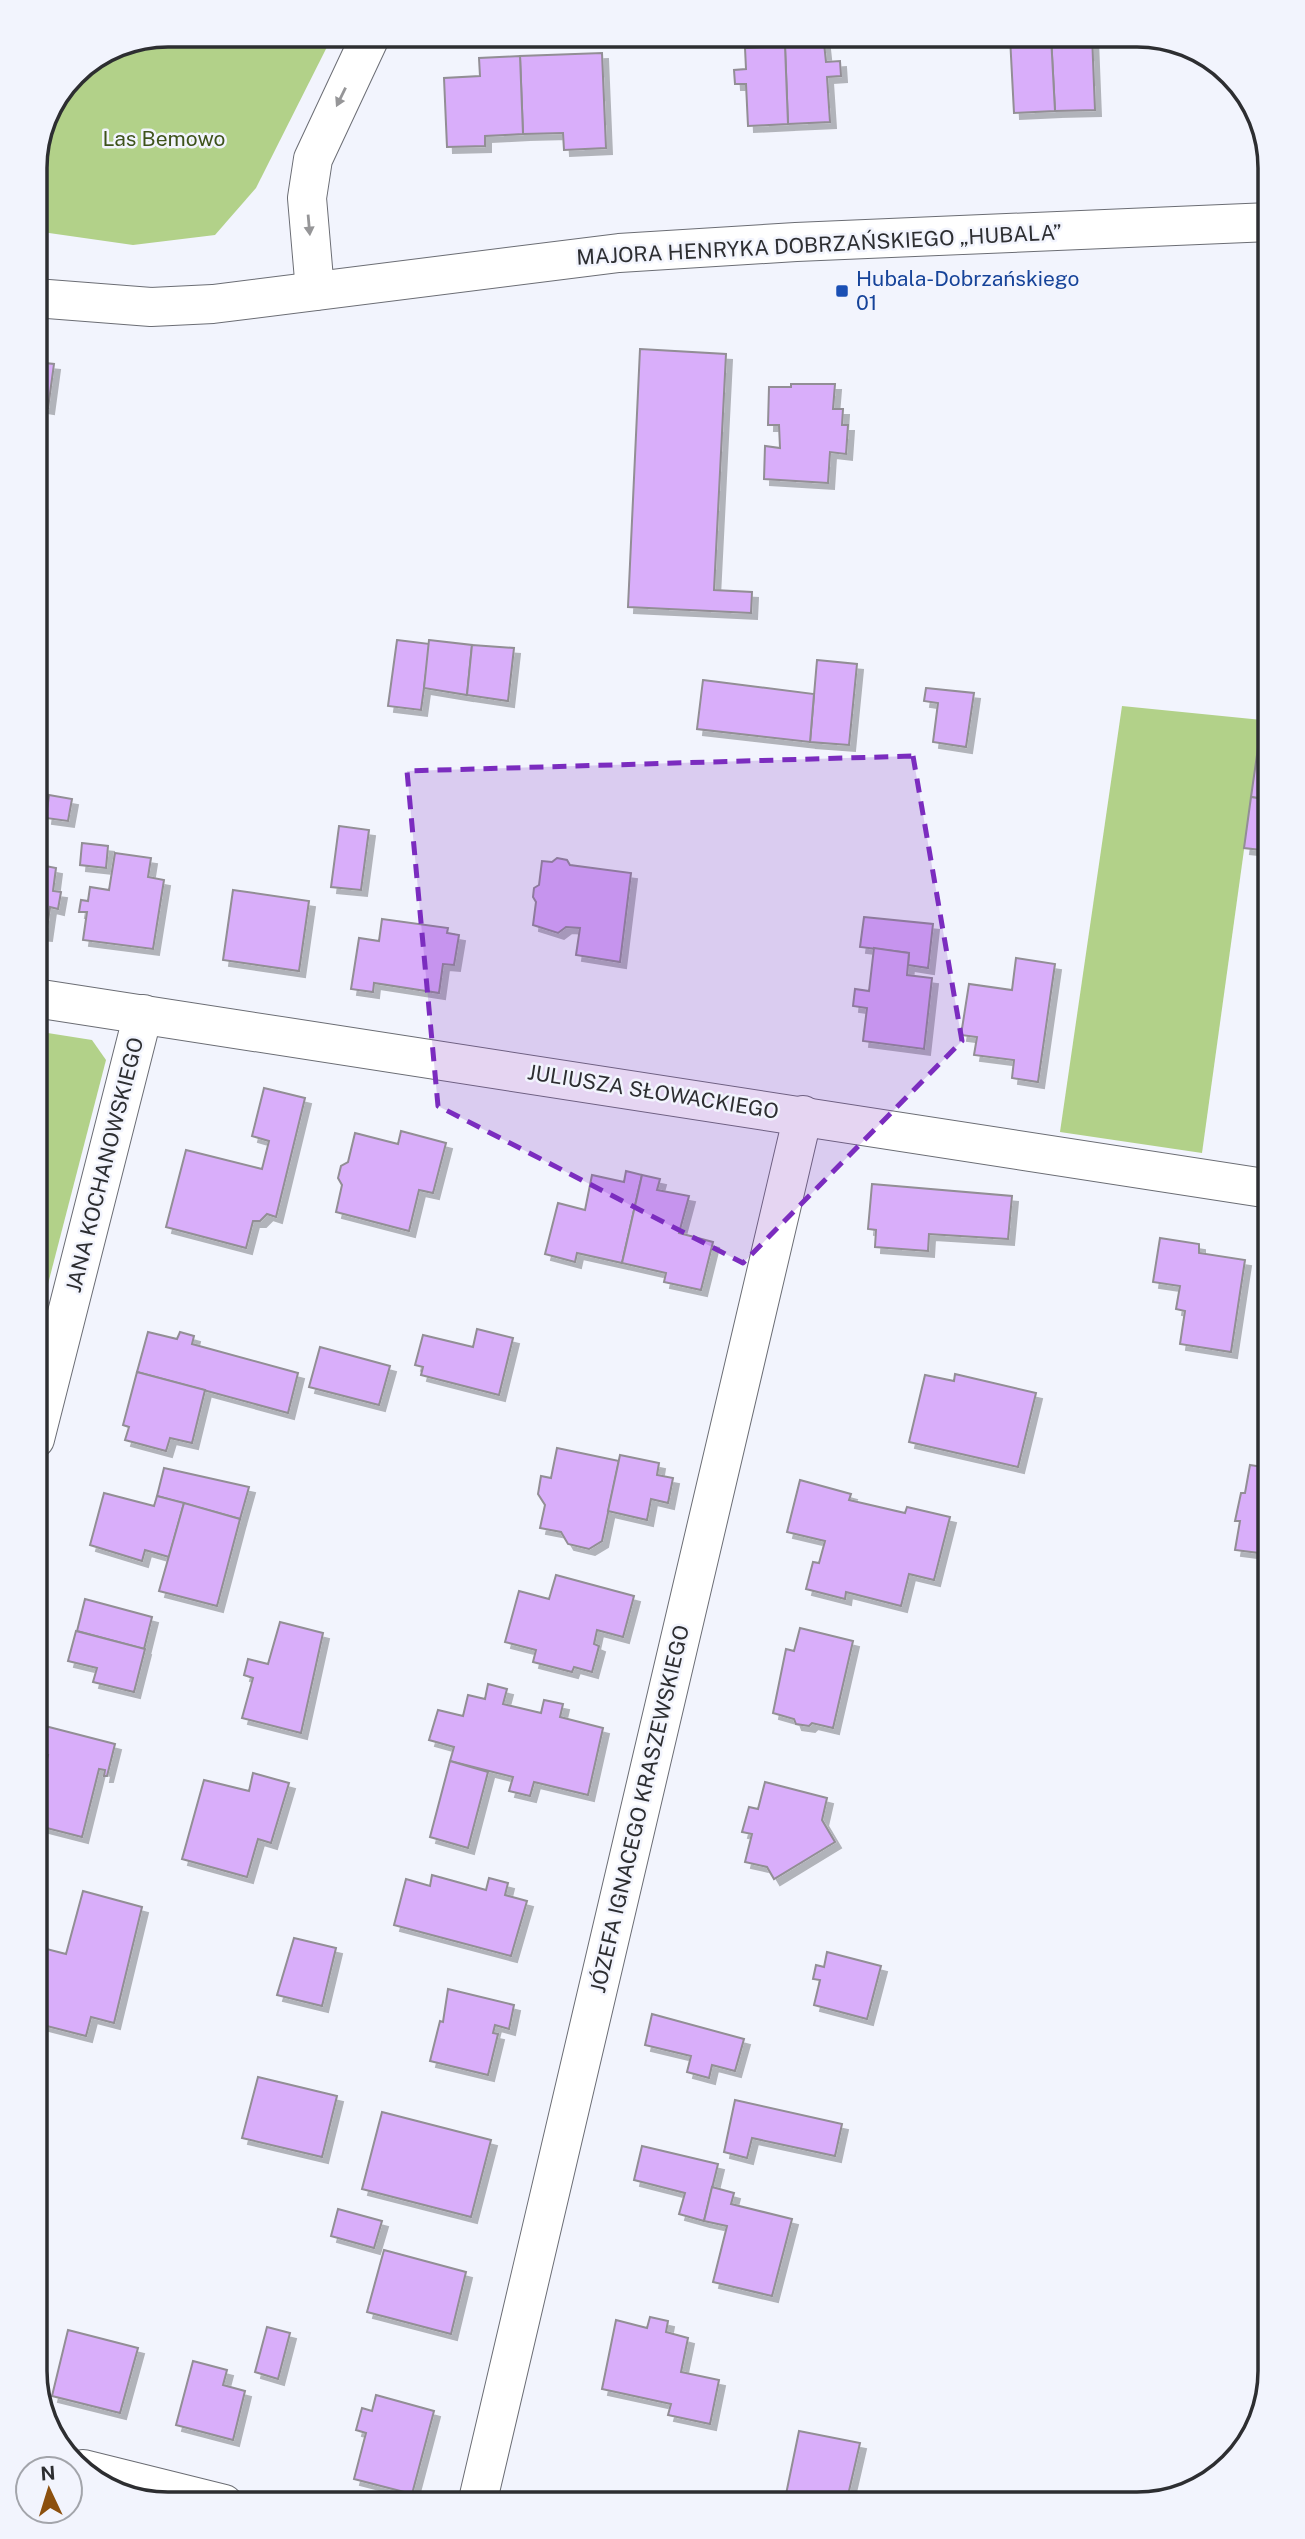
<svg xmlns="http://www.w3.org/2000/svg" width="1305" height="2539" font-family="'Public Sans',sans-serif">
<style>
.green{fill:#b2d189}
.building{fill:#d9aefa;stroke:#928e95;stroke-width:2;filter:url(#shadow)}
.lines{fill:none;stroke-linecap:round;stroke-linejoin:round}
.minor-casing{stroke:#6b6d74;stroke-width:40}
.tertiary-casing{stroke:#6b6d74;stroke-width:40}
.minor{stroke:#fff;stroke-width:38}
.tertiary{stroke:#fff;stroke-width:38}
.oneway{fill:#969698}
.marked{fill:#7b2cbf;fill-opacity:0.2;stroke:#7b2cbf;stroke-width:5;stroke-dasharray:14 9;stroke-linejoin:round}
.transit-dot{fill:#1a4fb4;stroke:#f2f4fd;stroke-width:2.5}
.labels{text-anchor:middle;stroke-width:5;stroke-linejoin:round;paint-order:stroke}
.park-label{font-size:21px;fill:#3e531b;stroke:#f2f4fd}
.street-label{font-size:21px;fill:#2d2e31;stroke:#f2f4fd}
.transit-label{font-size:21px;fill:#164399;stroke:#f2f4fd;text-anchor:start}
.rim{fill:none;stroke:#2d2e31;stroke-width:3.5}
</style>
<defs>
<filter id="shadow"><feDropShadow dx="6" dy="6" stdDeviation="0" flood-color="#0004"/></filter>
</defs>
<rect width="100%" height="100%" fill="#f2f4fd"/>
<g class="green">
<polygon points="168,35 333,35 256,188 215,235 133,245 35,231 35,160 74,74 118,45"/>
<polygon points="1122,706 1262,720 1202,1153 1060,1132"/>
<polygon points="35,1031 92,1040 106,1060 48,1284 35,1282"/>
</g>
<g class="building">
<polygon points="1092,35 1095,110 1055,111 1051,36"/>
<polygon points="1051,36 1055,111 1014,113 1010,37"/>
<polygon points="824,43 826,62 840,61 841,76 827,77 830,122 788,124 785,46"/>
<polygon points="785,46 788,124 748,126 746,84 735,84 734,70 746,69 745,48"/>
<polygon points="602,53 606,148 564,150 563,133 523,134 520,56"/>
<polygon points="520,56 523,134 485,136 485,146 447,147 444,78 480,76 479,58"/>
<polygon points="640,349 726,354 714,590 752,592 751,613 628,607"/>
<polygon points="35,362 54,364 48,408 35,406"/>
<polygon points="791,384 835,384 833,409 843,409 842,425 848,425 846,454 830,452 828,483 764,479 765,446 780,448 779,425 768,425 769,387 791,387"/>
<polygon points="397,640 430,644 421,710 388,706"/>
<polygon points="429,640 472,645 467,695 424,688"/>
<polygon points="472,645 514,648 508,701 467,695"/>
<polygon points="817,660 857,664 849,745 810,742"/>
<polygon points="703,680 814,694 810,742 697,729"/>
<polygon points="926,688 974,693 966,747 933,742 938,703 924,701"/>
<polygon points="1262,720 1270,721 1270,800 1251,797"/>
<polygon points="49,795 72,799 68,821 46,818"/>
<polygon points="1251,797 1270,800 1270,851 1244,848"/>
<polygon points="339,826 369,830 361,890 331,887"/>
<polygon points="82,843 108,846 106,868 80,865"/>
<polygon points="115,853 151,858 148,877 164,880 153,949 83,940 87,912 79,912 81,900 88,901 90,887 109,890"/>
<polygon points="557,858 567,860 570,865 631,873 620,962 576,955 580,928 566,927 558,933 533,925 536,902 533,897 534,888 539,885 542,861 552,862"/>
<polygon points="35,864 56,868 53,891 61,892 58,909 50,907 46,935 35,934"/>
<polygon points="233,890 309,901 299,971 223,960"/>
<polygon points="864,917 933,924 928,968 908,965 909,953 860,947"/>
<polygon points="382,919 448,928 447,933 459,935 454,965 443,964 439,993 374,983 373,992 351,989 359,938 379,941"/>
<polygon points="874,948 909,953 907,975 932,978 924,1049 863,1041 867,1008 853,1006 855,989 869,991"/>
<polygon points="1016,958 1055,964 1038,1082 1012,1078 1014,1060 974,1055 977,1037 961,1035 969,984 1012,990"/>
<polygon points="264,1088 305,1098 276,1217 267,1214 260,1221 253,1221 246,1248 166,1227 186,1150 262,1169 269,1141 252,1136"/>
<polygon points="401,1131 446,1143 433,1193 419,1190 409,1231 336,1212 342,1185 338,1178 341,1166 348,1162 355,1133 398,1144"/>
<polygon points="626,1171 642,1175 622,1263 577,1253 575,1262 545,1254 558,1203 585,1210 592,1175 624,1182"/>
<polygon points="642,1175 660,1179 657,1190 689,1196 679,1233 713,1242 701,1290 664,1282 666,1273 622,1263"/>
<polygon points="872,1184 1012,1196 1008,1239 929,1234 928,1251 875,1247 876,1230 868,1229"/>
<polygon points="1160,1238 1199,1244 1199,1253 1245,1260 1231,1352 1180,1344 1185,1311 1176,1309 1180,1286 1153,1282"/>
<polygon points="477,1329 513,1338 499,1395 421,1375 423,1367 415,1365 423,1335 473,1347"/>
<polygon points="148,1332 177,1339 180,1332 194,1336 192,1344 298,1373 288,1413 137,1372"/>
<polygon points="320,1347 390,1366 379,1405 309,1387"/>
<polygon points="137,1372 205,1390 192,1443 170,1438 166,1451 125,1440 129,1427 123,1425"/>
<polygon points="955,1374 1036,1393 1018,1467 909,1442 925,1375 954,1381"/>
<polygon points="557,1448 619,1461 602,1541 589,1549 568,1544 561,1532 540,1528 545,1505 538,1494 541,1476 551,1478"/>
<polygon points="620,1455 659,1463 657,1475 673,1478 668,1503 651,1499 647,1520 608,1511"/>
<polygon points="1250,1465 1270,1468 1270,1560 1263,1559 1259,1553 1235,1550 1240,1521 1235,1521 1241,1493 1245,1493"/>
<polygon points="164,1468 249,1487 240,1519 157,1496"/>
<polygon points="800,1480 851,1494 849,1500 905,1513 907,1507 950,1517 934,1580 909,1574 901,1606 846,1592 845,1599 806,1589 813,1562 819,1563 825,1541 787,1532"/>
<polygon points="104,1493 154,1506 157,1496 184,1503 169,1557 145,1550 142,1561 90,1545"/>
<polygon points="184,1503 240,1519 217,1606 159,1591"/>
<polygon points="556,1575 634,1596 623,1637 597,1630 594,1644 599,1646 592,1672 574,1667 572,1672 533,1662 536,1650 505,1642 519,1591 549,1599"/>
<polygon points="85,1599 152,1617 144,1649 77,1631"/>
<polygon points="280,1622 323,1633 301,1733 242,1718 253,1678 244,1675 248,1659 268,1664"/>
<polygon points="800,1628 853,1641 833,1728 812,1723 809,1726 796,1724 794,1719 773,1713 786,1649 794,1651"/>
<polygon points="76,1631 145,1649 134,1692 93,1682 97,1668 68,1661"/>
<polygon points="488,1684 507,1689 503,1704 541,1713 544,1700 563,1704 560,1717 603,1728 588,1795 534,1782 530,1796 509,1791 513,1777 450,1761 454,1747 429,1740 438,1710 463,1716 468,1695 485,1699"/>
<polygon points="45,1726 115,1744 107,1776 104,1776 105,1770 99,1769 82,1837 35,1825 35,1806 48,1755 38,1753"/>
<polygon points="450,1761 488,1772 468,1848 430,1837"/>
<polygon points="253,1773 289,1783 271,1843 258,1839 247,1877 182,1859 204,1780 249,1791"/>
<polygon points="765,1782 827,1798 822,1820 835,1842 774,1879 767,1867 745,1862 752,1834 742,1832 749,1807 758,1809"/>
<polygon points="432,1875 486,1890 489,1878 508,1883 505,1895 527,1901 511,1956 394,1925 406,1879 430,1886"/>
<polygon points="83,1891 142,1907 114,2023 91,2017 86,2036 35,2023 35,1946 66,1954"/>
<polygon points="294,1938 336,1948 322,2006 277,1995"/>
<polygon points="827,1952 881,1966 867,2019 814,2005 820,1980 813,1979 816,1965 824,1967"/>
<polygon points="448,1989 514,2005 509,2029 495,2025 493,2033 498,2034 488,2075 430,2061 440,2021 443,2022"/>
<polygon points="652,2014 744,2039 735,2071 712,2065 709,2078 687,2072 691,2056 645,2045"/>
<polygon points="258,2077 337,2096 322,2157 242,2138"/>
<polygon points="735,2100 842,2124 835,2156 752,2138 747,2158 724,2152"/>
<polygon points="382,2112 491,2140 471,2217 362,2189"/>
<polygon points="642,2146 718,2164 704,2221 679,2214 685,2193 634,2180"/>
<polygon points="712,2187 734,2193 731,2204 792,2219 772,2296 713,2282 727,2226 704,2221"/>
<polygon points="338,2209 382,2221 374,2248 331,2236"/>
<polygon points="384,2250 466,2272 451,2334 367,2312"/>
<polygon points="650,2317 668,2321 666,2332 688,2338 681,2372 719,2380 710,2424 668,2415 671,2404 602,2389 616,2320 647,2328"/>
<polygon points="267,2327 290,2333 278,2379 255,2372"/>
<polygon points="68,2330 138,2348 120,2413 52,2396"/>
<polygon points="193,2361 227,2370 223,2385 245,2391 233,2440 176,2425"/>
<polygon points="376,2395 434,2411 412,2494 354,2479 366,2433 356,2430 362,2408 372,2411"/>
<polygon points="799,2431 860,2443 846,2504 784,2504"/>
</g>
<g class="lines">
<g class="minor-casing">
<g id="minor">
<polyline points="315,291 307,198 313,159 371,35"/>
<polyline points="35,998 1270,1189"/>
<polyline points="35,1439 143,1014"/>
<polyline points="83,2469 224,2504"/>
<polyline points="477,2504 803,1115"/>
</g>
</g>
<g class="tertiary-casing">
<polyline id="tertiary" points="35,298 151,307 213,304 619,253 796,242 1270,222"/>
</g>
<use href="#minor" class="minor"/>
<use href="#tertiary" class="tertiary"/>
</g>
<defs><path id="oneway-solid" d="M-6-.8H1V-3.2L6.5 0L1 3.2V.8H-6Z" transform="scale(1.75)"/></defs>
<g class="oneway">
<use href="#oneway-solid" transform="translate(341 97) rotate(116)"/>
<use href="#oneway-solid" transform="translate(309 225) rotate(85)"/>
</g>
<path class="marked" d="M 913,756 L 962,1041 L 743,1263 L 438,1106 L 407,771 Z"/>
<rect class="transit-dot" x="835" y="284" width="14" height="14" rx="3.5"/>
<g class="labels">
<g class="park-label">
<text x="164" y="146">Las Bemowo</text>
</g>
<g class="street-label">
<text transform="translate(819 245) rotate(-3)" y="7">MAJORA HENRYKA DOBRZAŃSKIEGO „HUBALA”</text>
<text transform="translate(653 1092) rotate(9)" y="7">JULIUSZA SŁOWACKIEGO</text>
<text transform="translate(105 1165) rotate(-76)" y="7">JANA KOCHANOWSKIEGO</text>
<text transform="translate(640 1809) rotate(-77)" y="7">JÓZEFA IGNACEGO KRASZEWSKIEGO</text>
</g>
<g class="transit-label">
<text x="856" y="286">Hubala-Dobrzańskiego<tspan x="856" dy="24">01</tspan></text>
</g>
</g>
<path d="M0 0H1305V2539H0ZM168 47H1137A121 121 0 0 1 1258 168V2371A121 121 0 0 1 1137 2492H168A121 121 0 0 1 47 2371V168A121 121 0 0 1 168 47Z" fill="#f2f4fd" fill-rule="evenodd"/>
<path class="rim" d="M168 47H1137A121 121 0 0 1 1258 168V2371A121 121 0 0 1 1137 2492H168A121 121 0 0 1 47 2371V168A121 121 0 0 1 168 47Z"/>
<g transform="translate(49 2490) rotate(356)"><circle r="33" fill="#f2f4fd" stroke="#a3a5ab" stroke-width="2"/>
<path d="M0-5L12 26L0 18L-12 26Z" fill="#8c500e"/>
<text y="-10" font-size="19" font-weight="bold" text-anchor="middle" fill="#2d2e31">N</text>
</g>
</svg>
